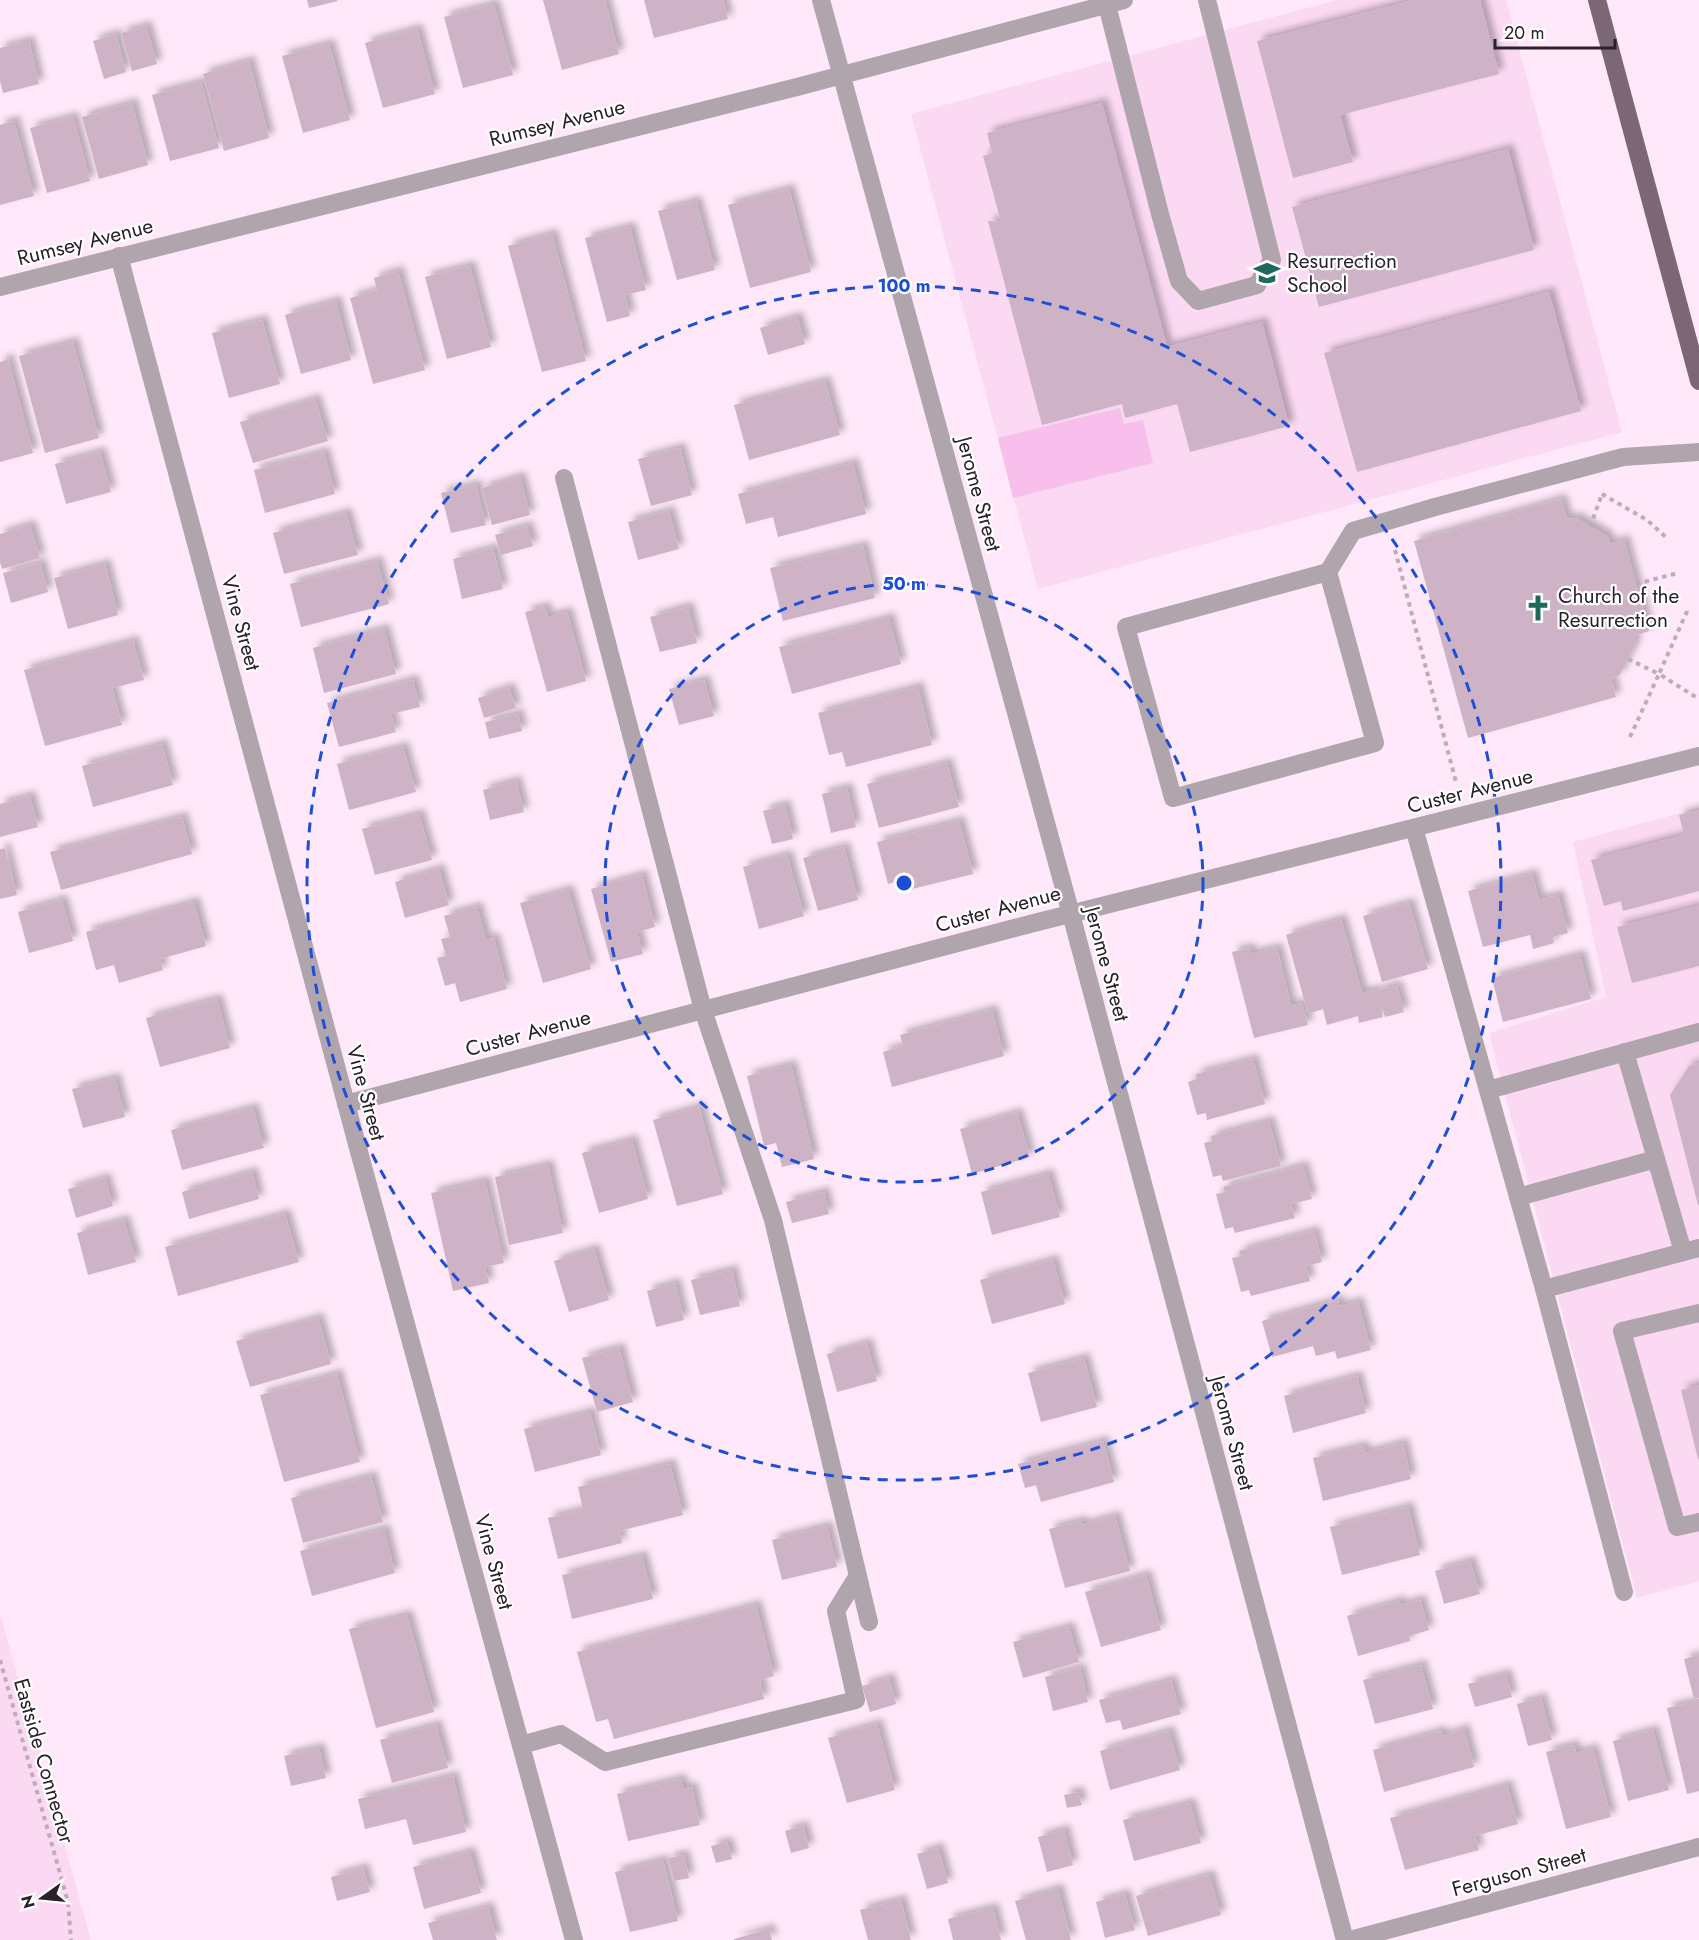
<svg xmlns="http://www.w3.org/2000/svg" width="1699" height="1940" font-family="Jost,sans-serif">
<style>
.built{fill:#fbd9f3}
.green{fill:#f8bfec}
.building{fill:#ceb3c7;filter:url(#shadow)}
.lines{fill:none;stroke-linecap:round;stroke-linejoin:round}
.path{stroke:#bfacbb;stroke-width:4;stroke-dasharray:4.5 4.5;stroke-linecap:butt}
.minor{stroke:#b0a5ad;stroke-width:18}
.major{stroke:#7b6776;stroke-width:18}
.ring{fill:none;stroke:#1d4ed8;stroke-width:3;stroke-dasharray:10 8}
.labels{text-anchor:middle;stroke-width:4.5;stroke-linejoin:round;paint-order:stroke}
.street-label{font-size:21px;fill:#2b2129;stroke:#fff}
.poi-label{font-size:21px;fill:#2b2129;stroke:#fff;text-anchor:start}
.centre{fill:#1d4ed8;stroke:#fff;stroke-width:3}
.ring-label{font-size:18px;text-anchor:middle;font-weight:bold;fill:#1d4ed8;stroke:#fff;stroke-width:4.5;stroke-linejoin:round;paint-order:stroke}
</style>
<defs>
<filter id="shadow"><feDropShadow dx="5.5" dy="-5.5" stdDeviation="3" flood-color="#0004"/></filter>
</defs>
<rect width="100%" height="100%" fill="#fee8f9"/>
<g class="built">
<polygon points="1337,0 1506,0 1622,432 1038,589 911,114"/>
<polygon points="1699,808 1699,1581 1637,1598 1489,1033 1606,997 1573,842"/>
<polygon points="0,1613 91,1940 0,1940"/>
</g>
<polygon class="green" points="1120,408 1124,424 1143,420 1153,463 1013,498 998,438"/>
<g class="building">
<polygon points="307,0 337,0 337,1 309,8"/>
<polygon points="543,0 605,0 619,54 562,70"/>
<polygon points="644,0 723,0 728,19 654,38"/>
<polygon points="1414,0 1480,0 1499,74 1340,115 1353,162 1293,178 1257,41"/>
<polygon points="494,4 513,75 463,88 444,17"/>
<polygon points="146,26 157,64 132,71 121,33"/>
<polygon points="417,29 435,94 383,108 365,43"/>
<polygon points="116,34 126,72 104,79 93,41"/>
<polygon points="29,41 39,84 3,93 0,81 0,48"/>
<polygon points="329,44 350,120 303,133 282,56"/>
<polygon points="249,61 269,138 224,151 203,74"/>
<polygon points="201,82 219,148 170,161 152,95"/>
<polygon points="132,103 148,165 99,179 82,117"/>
<polygon points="1102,103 1167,347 1262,322 1289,426 1190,452 1177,404 1125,418 1122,404 1042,425 988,221 1001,222 983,156 992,153 987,133"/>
<polygon points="73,117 90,181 47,193 30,128"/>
<polygon points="14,121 34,196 0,205 0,125"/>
<polygon points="1508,149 1534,250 1319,307 1292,207"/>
<polygon points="789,189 811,272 750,288 728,205"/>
<polygon points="696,201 715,270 677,280 658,211"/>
<polygon points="630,227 646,290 625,295 630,316 607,322 585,238"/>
<polygon points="552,234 586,361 542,372 508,246"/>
<polygon points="470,266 491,347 447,359 425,277"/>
<polygon points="398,271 425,370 373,384 350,298 377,290 374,278"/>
<polygon points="1549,292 1581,411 1357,472 1324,353"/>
<polygon points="336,301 351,360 301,374 285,315"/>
<polygon points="797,317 805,344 768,355 760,328"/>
<polygon points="262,320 280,384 229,398 212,333"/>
<polygon points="73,342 99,438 45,453 19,356"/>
<polygon points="8,359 33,453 0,462 0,362"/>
<polygon points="825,381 840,435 749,460 734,405"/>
<polygon points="315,399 328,441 253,463 240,422"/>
<polygon points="680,448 692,495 651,506 638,459"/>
<polygon points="100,452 111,492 66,504 55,464"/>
<polygon points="324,452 335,494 265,513 254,470"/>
<polygon points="853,463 866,514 778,537 773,517 746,524 738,494"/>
<polygon points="520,477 530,515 492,525 482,488"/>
<polygon points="476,485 486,525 451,533 441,493"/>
<polygon points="1561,499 1567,519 1576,518 1608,537 1610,544 1624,540 1649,631 1634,636 1636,643 1619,676 1611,678 1616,697 1468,738 1414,541"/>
<polygon points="669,511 679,549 638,560 628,522"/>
<polygon points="346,513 358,555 284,574 273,533"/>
<polygon points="30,525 40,558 2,569 0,562 0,534"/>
<polygon points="527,526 533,546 501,555 495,535"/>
<polygon points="863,546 875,598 783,621 770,568"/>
<polygon points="493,548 503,589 462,599 453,559"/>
<polygon points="377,561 389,604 301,627 290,584"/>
<polygon points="40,563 48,592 11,603 3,573"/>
<polygon points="105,564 118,615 68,629 54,578"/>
<polygon points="545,607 548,617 567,612 586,681 547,692 525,612"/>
<polygon points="688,607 697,643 660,652 650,617"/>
<polygon points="889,618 901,664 792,694 779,647"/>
<polygon points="384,629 396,674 324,693 313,648"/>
<polygon points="133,641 144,680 112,688 122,725 45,746 24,670"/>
<polygon points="413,680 420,707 391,714 396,732 339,747 327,703"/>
<polygon points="704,680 714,716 679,725 669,689"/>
<polygon points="918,687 932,745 846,767 842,752 829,755 818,713"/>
<polygon points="509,688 516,708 484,718 478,698"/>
<polygon points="518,714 522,731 489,739 485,722"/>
<polygon points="162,744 173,785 93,807 82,766"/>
<polygon points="403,747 416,792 349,810 337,764"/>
<polygon points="947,763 959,807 879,828 867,784"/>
<polygon points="516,781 524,812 490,820 483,790"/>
<polygon points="847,788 856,827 831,833 822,794"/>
<polygon points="30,796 38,827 0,837 0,804"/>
<polygon points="785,805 793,839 772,844 763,811"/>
<polygon points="1699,810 1699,891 1623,911 1621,901 1604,906 1591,860 1684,835 1679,815"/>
<polygon points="419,814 432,860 375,875 362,829"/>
<polygon points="182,817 192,854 61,890 50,852"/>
<polygon points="959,821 973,874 908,890 905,879 888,884 877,842"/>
<polygon points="844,847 858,900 818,911 803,858"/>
<polygon points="5,848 17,895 0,899 0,849"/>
<polygon points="787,855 804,916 759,929 743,867"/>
<polygon points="439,869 449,905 405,918 395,882"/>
<polygon points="1532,874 1539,900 1558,895 1568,933 1553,937 1554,943 1533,949 1530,935 1483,947 1468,891"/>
<polygon points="642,875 655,927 637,932 643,954 611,962 591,889"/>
<polygon points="568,890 591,969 543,983 520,903"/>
<polygon points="62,900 73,941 29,953 18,912"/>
<polygon points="194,902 206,946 160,959 163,970 119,983 114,965 96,970 86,932"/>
<polygon points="1409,903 1428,969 1382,982 1363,916"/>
<polygon points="1699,906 1699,966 1632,983 1617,927"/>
<polygon points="477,907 486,940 494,938 507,989 460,1002 455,983 445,986 437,958 446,956 441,939 450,937 444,916"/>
<polygon points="1341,919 1362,993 1375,990 1383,1017 1359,1023 1358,1016 1327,1025 1323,1009 1308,1014 1286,935"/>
<polygon points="1249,948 1251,954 1277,948 1291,1006 1302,1003 1308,1025 1254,1038 1232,952"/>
<polygon points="1580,955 1591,999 1503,1022 1492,978"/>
<polygon points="1397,986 1404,1012 1385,1017 1377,990"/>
<polygon points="217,999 230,1048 160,1067 146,1018"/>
<polygon points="992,1010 1004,1056 892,1087 883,1052 903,1046 900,1035"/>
<polygon points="1253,1059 1265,1104 1207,1120 1206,1113 1197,1115 1188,1082 1197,1079 1196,1074"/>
<polygon points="1699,1063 1699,1205 1698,1205 1670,1095 1689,1066"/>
<polygon points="791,1065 814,1159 782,1167 776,1143 764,1146 747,1076"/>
<polygon points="115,1078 125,1117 83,1128 72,1089"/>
<polygon points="699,1107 723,1194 677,1206 653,1120"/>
<polygon points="253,1108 264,1148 182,1170 171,1130"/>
<polygon points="1017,1113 1030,1157 972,1174 960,1129"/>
<polygon points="1269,1121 1281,1166 1223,1181 1221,1175 1213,1177 1204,1143 1212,1141 1211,1136"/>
<polygon points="632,1140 648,1199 599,1213 582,1153"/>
<polygon points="548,1165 563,1233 509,1245 495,1177"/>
<polygon points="1303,1166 1312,1199 1291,1204 1295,1218 1235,1233 1233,1227 1225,1229 1216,1194 1225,1192 1223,1187"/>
<polygon points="252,1172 259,1199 189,1219 182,1192"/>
<polygon points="1048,1174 1060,1217 992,1235 981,1192"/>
<polygon points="105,1178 113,1206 76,1218 68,1189"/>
<polygon points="485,1181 504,1263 485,1267 489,1283 453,1291 431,1193"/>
<polygon points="824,1192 829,1214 792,1223 786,1202"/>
<polygon points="285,1214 299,1262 178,1296 165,1247"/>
<polygon points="124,1220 136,1262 88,1275 77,1233"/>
<polygon points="1314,1231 1322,1262 1306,1266 1310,1281 1251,1296 1249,1290 1241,1292 1232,1258 1241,1256 1239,1251"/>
<polygon points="594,1249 609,1300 569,1312 554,1261"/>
<polygon points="1053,1260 1065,1304 992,1324 980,1280"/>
<polygon points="732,1270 740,1306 700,1315 691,1280"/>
<polygon points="675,1283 684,1320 656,1327 647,1291"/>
<polygon points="1338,1300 1339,1306 1358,1302 1371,1350 1337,1359 1335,1351 1316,1356 1313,1346 1272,1357 1262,1321"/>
<polygon points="318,1318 331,1364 250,1387 236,1341"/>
<polygon points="867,1343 877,1381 837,1392 827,1354"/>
<polygon points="619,1348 633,1402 597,1412 582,1358"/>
<polygon points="1084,1358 1097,1407 1041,1422 1028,1373"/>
<polygon points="337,1374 360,1462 284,1482 260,1395"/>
<polygon points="1357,1376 1366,1413 1293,1433 1284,1396"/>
<polygon points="1699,1385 1699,1459 1698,1459 1681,1390"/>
<polygon points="590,1412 601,1455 535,1472 524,1429"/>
<polygon points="1103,1441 1114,1482 1041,1502 1036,1485 1025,1488 1018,1464"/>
<polygon points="1403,1443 1411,1479 1323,1501 1313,1458 1363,1446 1365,1453"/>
<polygon points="670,1464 683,1515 619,1531 622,1543 558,1559 548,1518 583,1510 578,1487"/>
<polygon points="371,1476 383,1522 303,1543 291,1498"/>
<polygon points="1408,1507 1420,1555 1342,1575 1330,1527"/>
<polygon points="1115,1516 1130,1571 1065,1588 1049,1529 1081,1521 1083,1525"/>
<polygon points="827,1526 837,1567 782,1580 772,1540"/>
<polygon points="384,1529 395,1573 312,1596 300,1551"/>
<polygon points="642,1556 653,1599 572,1619 562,1575"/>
<polygon points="1470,1561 1480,1594 1444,1604 1435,1571"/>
<polygon points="1146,1575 1161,1630 1101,1647 1085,1592"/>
<polygon points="1420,1600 1429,1630 1409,1636 1410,1641 1358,1656 1347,1616 1399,1601 1401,1605"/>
<polygon points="756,1605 774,1676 760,1680 764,1699 614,1739 608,1719 596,1722 577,1652"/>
<polygon points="407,1615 434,1712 376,1728 349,1629"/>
<polygon points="1069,1627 1079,1662 1023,1678 1013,1642"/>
<polygon points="1699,1655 1699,1698 1694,1699 1684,1659"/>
<polygon points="1421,1665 1433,1709 1375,1724 1363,1680"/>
<polygon points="1080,1668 1088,1702 1053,1711 1045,1677"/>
<polygon points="1506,1674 1512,1697 1475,1707 1468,1684"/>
<polygon points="889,1678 896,1704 870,1712 862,1686"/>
<polygon points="1171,1680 1181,1714 1123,1730 1120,1720 1106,1723 1099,1700"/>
<polygon points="1541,1698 1552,1740 1528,1746 1517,1704"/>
<polygon points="1699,1701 1699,1791 1687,1794 1667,1708"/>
<polygon points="877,1724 895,1790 847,1803 828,1738"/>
<polygon points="436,1725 448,1768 392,1783 380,1740"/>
<polygon points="1464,1729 1474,1767 1384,1792 1373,1750 1441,1731 1442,1736"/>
<polygon points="1653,1730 1669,1790 1628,1801 1613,1741"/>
<polygon points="1169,1731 1180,1770 1110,1790 1100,1751"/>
<polygon points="1574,1745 1576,1753 1593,1749 1611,1817 1566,1829 1546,1752"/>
<polygon points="319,1748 326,1778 291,1786 284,1756"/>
<polygon points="453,1776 466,1832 413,1845 406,1819 365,1829 358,1799"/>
<polygon points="681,1779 683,1789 692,1787 700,1825 628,1841 617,1794"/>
<polygon points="1507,1785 1518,1824 1475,1836 1479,1850 1405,1870 1390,1818"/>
<polygon points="1078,1792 1082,1805 1067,1808 1064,1795"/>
<polygon points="1190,1803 1201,1843 1134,1861 1123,1820"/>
<polygon points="803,1826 809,1848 791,1853 785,1831"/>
<polygon points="1064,1830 1073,1865 1047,1872 1038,1837"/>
<polygon points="727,1842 732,1859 716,1863 711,1846"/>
<polygon points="938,1848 948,1883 927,1889 917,1854"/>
<polygon points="470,1852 481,1893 424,1909 413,1867"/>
<polygon points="684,1855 689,1878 674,1881 668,1858"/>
<polygon points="663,1860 678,1921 630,1932 615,1872"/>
<polygon points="363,1868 370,1892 337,1901 331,1877"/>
<polygon points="1209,1875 1221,1915 1148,1936 1136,1896"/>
<polygon points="1058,1889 1071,1940 1026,1940 1015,1901"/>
<polygon points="1125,1894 1135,1930 1105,1938 1096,1902"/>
<polygon points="901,1900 911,1940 868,1940 860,1910"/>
<polygon points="488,1907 497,1940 433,1940 428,1923"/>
<polygon points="993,1908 1001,1940 953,1940 948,1919"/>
<polygon points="769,1929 772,1940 734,1940 734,1939"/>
</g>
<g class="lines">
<g class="path">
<polyline points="1602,494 1647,520 1668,539"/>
<polyline points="1590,527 1602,494"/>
<polyline points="1395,550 1456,782"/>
<polyline points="1636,584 1678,573"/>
<polyline points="1628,659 1659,674 1689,607"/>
<polyline points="1630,737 1659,674 1699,699"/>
<polyline points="0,1660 68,1902 71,1940"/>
</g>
<g class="minor">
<polyline points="821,0 1071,914 1345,1940"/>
<polyline points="1107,5 1160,214 1179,281 1198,301 1257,285 1272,260 1207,0"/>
<polyline points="119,256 358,1148 574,1940"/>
<polyline points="0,287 797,87 1124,0"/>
<polyline points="564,478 703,1010 773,1220 869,1622"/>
<polyline points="1328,572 1375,743 1173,798 1126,627 1328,572 1353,531 1435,507 1623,457 1699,452"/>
<polyline points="1414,828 1544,1289 1624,1592"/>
<polyline points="1625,1052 1683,1252"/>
<polyline points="1488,1090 1699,1032"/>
<polyline points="346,1104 1030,924 1699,756"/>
<polyline points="1518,1197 1656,1159"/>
<polyline points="1544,1289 1699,1248"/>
<polyline points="1699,1313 1622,1331 1677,1527 1699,1522"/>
<polyline points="521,1745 561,1734 605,1762 856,1700 836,1611 857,1577"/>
<polyline points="1350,1940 1699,1847"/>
</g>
<polyline class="major" points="1597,0 1699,381"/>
</g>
<g class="ring">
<circle cx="904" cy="883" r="299"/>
<circle cx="904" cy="883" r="597"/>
</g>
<defs>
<g id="school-bare" transform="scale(2.07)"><path d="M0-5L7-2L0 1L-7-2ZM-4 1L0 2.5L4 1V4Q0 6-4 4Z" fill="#1f6860" stroke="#fff" stroke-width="2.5" paint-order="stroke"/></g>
<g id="church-bare" transform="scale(2.07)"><path d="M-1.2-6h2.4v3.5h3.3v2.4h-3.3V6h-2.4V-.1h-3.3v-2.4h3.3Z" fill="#1f6860" stroke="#fff" stroke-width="2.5" paint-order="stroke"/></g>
</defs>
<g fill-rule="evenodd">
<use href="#school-bare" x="1267" y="273"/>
<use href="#church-bare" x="1538" y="608"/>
</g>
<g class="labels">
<g class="street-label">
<text transform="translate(557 123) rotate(-14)" y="7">Rumsey Avenue</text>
<text transform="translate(85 242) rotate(-14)" y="7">Rumsey Avenue</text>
<text transform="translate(979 494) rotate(75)" y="7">Jerome Street</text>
<text transform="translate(241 623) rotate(75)" y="7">Vine Street</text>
<text transform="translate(1470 791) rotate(-14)" y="7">Custer Avenue</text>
<text transform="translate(998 909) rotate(-15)" y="7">Custer Avenue</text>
<text transform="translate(1107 964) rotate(75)" y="7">Jerome Street</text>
<text transform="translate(528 1033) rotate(-15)" y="7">Custer Avenue</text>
<text transform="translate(366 1093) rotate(75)" y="7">Vine Street</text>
<text transform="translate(1232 1433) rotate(75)" y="7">Jerome Street</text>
<text transform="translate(494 1562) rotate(75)" y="7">Vine Street</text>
<text transform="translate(44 1761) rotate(74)" y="7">Eastside Connector</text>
<text transform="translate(1519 1872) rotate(-15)" y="7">Ferguson Street</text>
</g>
<g class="poi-label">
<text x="1287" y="268">Resurrection<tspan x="1287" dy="24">School</tspan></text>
<text x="1558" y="603">Church of the<tspan x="1558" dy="24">Resurrection</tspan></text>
</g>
</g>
<circle cx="904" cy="883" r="9" class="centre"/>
<g class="ring-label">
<text x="904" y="292">100 m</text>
<text x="904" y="590">50 m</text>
</g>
<g transform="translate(42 1898) rotate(255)" stroke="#ffffff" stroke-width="4.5" paint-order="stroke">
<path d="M0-4.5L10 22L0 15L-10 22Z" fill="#2b2129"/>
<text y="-9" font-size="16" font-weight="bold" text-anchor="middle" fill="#2b2129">N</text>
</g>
<path d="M1495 39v9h120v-9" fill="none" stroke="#2b2129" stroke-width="3"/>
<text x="1504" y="39" font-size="18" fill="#2b2129" stroke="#ffffff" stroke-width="4.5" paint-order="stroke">20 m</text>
</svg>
